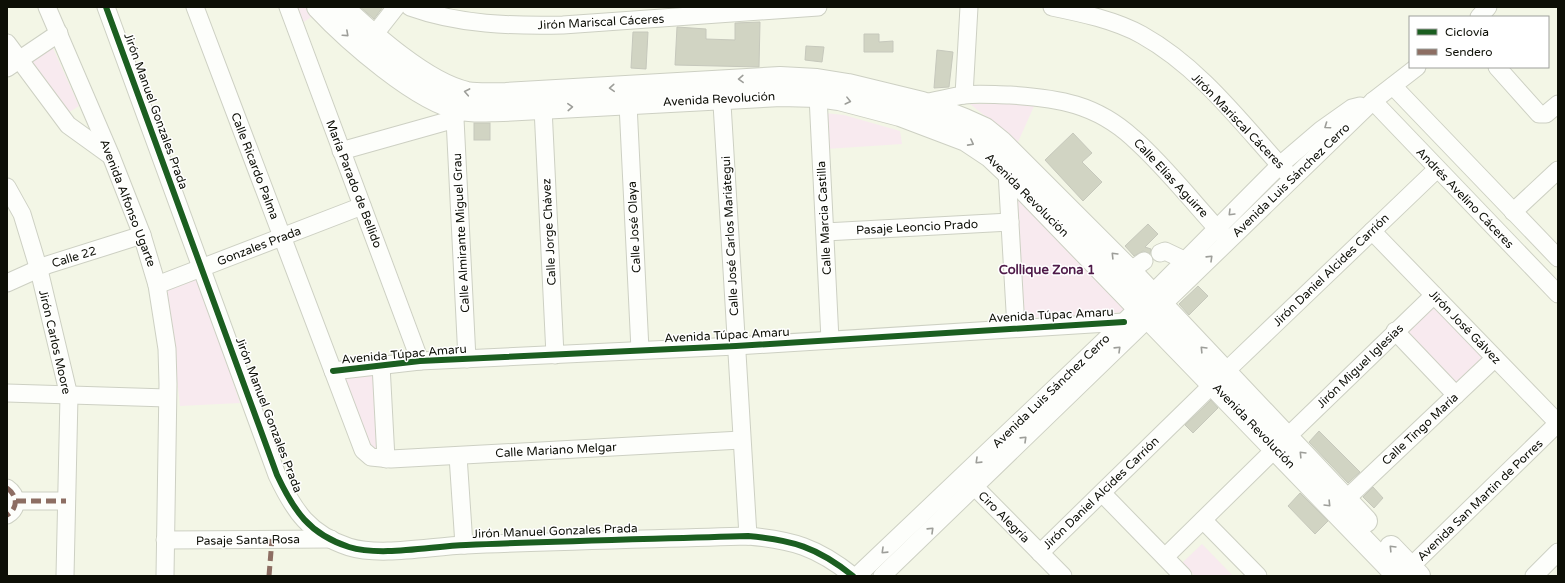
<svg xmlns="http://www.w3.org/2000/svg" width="1565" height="583" font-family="'Varela Round',sans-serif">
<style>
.green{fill:#f8eaef}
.building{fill:#d1d4c3;stroke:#c6c8bc}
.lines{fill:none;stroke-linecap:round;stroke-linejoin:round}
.minor-casing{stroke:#cdd0c3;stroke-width:19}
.major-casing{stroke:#cdd0c3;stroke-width:24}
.minor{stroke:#fdfefb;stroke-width:17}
.major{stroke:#fdfefb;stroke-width:22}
.quiet{stroke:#8d6e63;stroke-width:5;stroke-dasharray:10 5;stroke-linecap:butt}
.cycleway-casing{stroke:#fff;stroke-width:8}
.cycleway{stroke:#1b5e20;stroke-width:6}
.oneway{stroke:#9d9e99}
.labels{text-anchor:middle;stroke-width:3;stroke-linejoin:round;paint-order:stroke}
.street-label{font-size:12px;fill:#0d0f06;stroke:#fff}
.neighbourhood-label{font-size:13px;font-weight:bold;fill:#4e1a48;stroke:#fff}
</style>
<rect width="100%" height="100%" fill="#f3f6e6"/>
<g class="green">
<polygon points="291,7 306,7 314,15 298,26"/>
<polygon points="52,46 79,106 66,114 27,61"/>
<polygon points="970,104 1035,104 1018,142"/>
<polygon points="824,113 844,115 900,131 902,144 826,149"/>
<polygon points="1017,195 1128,312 1024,318"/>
<polygon points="198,279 240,403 180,406 167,290"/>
<polygon points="1434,303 1485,357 1456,385 1404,331"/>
<polygon points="377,374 383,455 369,452 342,381 345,376"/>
<polygon points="1202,544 1233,576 1195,576 1182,563"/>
</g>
<g class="building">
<polygon points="360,7 383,7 374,19"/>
<polygon points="760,22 759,67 675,65 677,27 706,29 706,39 735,40 735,23"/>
<polygon points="633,32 648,32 646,69 631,68"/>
<polygon points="864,34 879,34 879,42 893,41 893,52 864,52"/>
<polygon points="806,46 824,47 822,62 805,60"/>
<polygon points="937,50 953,52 949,87 934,88"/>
<rect x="474" y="123" width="16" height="17"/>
<polygon points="1073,133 1092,153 1082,162 1102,182 1083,201 1045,160"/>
<polygon points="1148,224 1158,234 1145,247 1151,249 1150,254 1143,251 1134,256 1125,246"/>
<polygon points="1198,286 1208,296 1189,315 1179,304"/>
<polygon points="1211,400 1218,408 1193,433 1185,425"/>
<polygon points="1319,431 1360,472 1348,483 1309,442"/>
<polygon points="1373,487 1383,498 1374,508 1363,497"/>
<polygon points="1300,493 1328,521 1315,534 1288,506"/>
</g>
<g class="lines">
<g class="minor-casing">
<g id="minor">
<polyline points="47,7 111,156 142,235 157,285 167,349 168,384 165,576"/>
<path d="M 106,7 L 277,475 C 294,511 309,534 349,547 C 381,557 432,546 466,545 C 560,541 654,539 748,536 C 792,540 817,547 853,576"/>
<polyline points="195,7 363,450 371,457 391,459 741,440"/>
<polyline points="288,7 420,361"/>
<path d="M 410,7 C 460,25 511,26 563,25 L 818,7"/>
<path d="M 1052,7 C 1081,13 1115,20 1142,35 C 1201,68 1242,124 1287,173"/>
<polyline points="1479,17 1488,7"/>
<polyline points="374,35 396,7"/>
<polyline points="7,43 68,125 111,156"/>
<polyline points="1497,67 1539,114 1546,114 1558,104"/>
<polyline points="7,68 59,33"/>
<polyline points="1393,86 1558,258"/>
<polyline points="721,87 748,536"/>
<polyline points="964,95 969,7"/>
<polyline points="818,96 830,340"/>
<polyline points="1373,101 1558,294"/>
<path d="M 922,103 C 936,101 950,97 964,95 C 979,93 995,95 1010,95 C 1058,98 1096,104 1133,138 C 1166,167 1193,203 1224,236"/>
<polyline points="628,104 640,350"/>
<polyline points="543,108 555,355"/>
<polyline points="460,109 455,119 467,359"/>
<polyline points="341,151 455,119"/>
<polyline points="1007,172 1016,328"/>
<polyline points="7,187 22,214 39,270 69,396 65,576"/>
<polyline points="1513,212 1558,170"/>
<polyline points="1372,231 1558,423"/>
<polyline points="825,232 1010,222"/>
<polyline points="1160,253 1165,251 1184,260"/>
<polyline points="1130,271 1144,261"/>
<polyline points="7,283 47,265 142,235"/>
<polyline points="157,285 362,206"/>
<polyline points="1395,331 1456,395"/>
<polyline points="381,365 386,459"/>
<polyline points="333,371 420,361 736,346 1124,322"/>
<polyline points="1225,372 1437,169"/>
<polyline points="7,393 167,398"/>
<polyline points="1286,438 1434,295"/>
<polyline points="458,456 464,545"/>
<polyline points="967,479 1063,576"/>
<path d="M 7,488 C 17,495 19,508 7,515"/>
<polyline points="1102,493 1183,576"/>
<polyline points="1345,500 1495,358"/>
<polyline points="16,501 66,501"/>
<polyline points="1203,520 1258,576"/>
<polyline points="165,540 331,539"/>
<polyline points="1040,553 1213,384"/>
<polyline points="1165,557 1275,449"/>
<polyline points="857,576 1124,322 1280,165 1321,130 1352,108 1360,106"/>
<polyline points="882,576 1373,101 1417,67"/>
<polyline points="1401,576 1558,423"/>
<polyline points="1534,576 1558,552"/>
</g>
</g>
<g class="major-casing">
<g id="major">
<path d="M 318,7 C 347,38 419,102 461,109 C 475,112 489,110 503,110 L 781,95 L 818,96 L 839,99 L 900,115 L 966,140 L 990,156 L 1007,172 L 1398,576"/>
<path d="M 342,7 C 372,35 426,84 467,93 C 479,95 493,94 506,94 L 780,78 L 817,80 L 848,85 L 922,103 L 965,120 L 985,129 L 1001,142 L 1130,271 L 1366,521"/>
<polyline points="1391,547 1419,576"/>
</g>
</g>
<use href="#minor" class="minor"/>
<use href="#major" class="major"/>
<g class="quiet">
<path d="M 7,488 C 17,495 19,508 7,515"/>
<polyline points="16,501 66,501"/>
<polyline points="269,576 272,539"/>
</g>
<g class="cycleway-casing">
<g id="cycleway">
<path d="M 106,7 L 277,475 C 294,511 309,534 349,547 C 381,557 432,546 466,545 C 560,541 654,539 748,536 C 792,540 817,547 853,576"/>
<polyline points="333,371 420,361 736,346 1124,322"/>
</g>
</g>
<use href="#cycleway" class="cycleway"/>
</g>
<defs><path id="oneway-chevron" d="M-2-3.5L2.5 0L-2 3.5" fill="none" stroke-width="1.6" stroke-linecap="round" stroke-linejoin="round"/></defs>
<g class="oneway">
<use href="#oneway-chevron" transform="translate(346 34) rotate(42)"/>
<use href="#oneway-chevron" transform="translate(741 79) rotate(178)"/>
<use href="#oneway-chevron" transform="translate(612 88) rotate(176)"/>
<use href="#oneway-chevron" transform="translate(467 92) rotate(-169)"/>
<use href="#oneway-chevron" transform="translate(848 101) rotate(14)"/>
<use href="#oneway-chevron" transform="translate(570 107) rotate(-3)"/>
<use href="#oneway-chevron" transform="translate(1327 126) rotate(145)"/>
<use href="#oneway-chevron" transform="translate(971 143) rotate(28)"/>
<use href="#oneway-chevron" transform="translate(1231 213) rotate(135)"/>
<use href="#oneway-chevron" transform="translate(1114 255) rotate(-134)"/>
<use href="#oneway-chevron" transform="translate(1210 258) rotate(-44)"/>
<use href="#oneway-chevron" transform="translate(1118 349) rotate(-44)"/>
<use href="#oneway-chevron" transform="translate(1203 349) rotate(-134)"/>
<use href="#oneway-chevron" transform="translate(1024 439) rotate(-44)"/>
<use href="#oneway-chevron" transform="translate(1302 454) rotate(-134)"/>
<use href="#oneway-chevron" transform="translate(978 461) rotate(136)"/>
<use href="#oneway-chevron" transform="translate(1328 504) rotate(46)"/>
<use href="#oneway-chevron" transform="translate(931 530) rotate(-44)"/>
<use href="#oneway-chevron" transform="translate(1392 548) rotate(-134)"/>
<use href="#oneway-chevron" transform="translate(884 551) rotate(136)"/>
</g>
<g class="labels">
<g class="street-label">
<text transform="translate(601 22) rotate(-3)" y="4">Jirón Mariscal Cáceres</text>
<text transform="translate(719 99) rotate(-3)" y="4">Avenida Revolución</text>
<text transform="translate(156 111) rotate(70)" y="4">Jirón Manuel Gonzales Prada</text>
<text transform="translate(1238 121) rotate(46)" y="4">Jirón Mariscal Cáceres</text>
<text transform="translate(255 166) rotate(69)" y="4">Calle Ricardo Palma</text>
<text transform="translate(1171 178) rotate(47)" y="4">Calle Elías Aguirre</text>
<text transform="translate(1291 180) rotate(-44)" y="4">Avenida Luis Sánchez Cerro</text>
<text transform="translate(354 184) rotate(69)" y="4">María Parado de Bellido</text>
<text transform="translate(1027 195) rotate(45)" y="4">Avenida Revolución</text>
<text transform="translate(1465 198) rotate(46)" y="4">Andrés Avelino Cáceres</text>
<text transform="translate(128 203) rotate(69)" y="4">Avenida Alfonso Ugarte</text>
<text transform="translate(824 218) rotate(-93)" y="4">Calle Marcia Castilla</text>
<text transform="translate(634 227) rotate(-93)" y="4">Calle José Olaya</text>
<text transform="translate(917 227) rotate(-3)" y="4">Pasaje Leoncio Prado</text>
<text transform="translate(549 232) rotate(-93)" y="4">Calle Jorge Chávez</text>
<text transform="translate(461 233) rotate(-93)" y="4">Calle Almirante Miguel Grau</text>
<text transform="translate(730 236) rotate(-93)" y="4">Calle José Carlos Mariátegui</text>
<text transform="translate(259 246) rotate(-21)" y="4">Gonzales Prada</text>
<text transform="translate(74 257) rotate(-17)" y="4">Calle 22</text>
<text transform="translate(1331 270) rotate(-44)" y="4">Jirón Daniel Alcides Carrión</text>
<text transform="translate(1051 315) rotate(-3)" y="4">Avenida Túpac Amaru</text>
<text transform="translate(1465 327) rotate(46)" y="4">Jirón José Gálvez</text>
<text transform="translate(727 335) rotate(-3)" y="4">Avenida Túpac Amaru</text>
<text transform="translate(55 342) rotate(77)" y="4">Jirón Carlos Moore</text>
<text transform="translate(404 354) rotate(-5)" y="4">Avenida Túpac Amaru</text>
<text transform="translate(1360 366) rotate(-44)" y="4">Jirón Miguel Iglesias</text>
<text transform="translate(1051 391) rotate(-44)" y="4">Avenida Luis Sánchez Cerro</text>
<text transform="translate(269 415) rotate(69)" y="4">Jirón Manuel Gonzales Prada</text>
<text transform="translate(1254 426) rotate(46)" y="4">Avenida Revolución</text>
<text transform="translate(1420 429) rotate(-43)" y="4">Calle Tingo María</text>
<text transform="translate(556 450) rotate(-3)" y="4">Calle Mariano Melgar</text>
<text transform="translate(1101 493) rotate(-44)" y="4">Jirón Daniel Alcides Carrión</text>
<text transform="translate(1480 500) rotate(-44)" y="4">Avenida San Martin de Porres</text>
<text transform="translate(1004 517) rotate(45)" y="4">Ciro Alegría</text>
<text transform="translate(555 531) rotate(-2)" y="4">Jirón Manuel Gonzales Prada</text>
<text transform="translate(248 540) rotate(-1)" y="4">Pasaje Santa Rosa</text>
</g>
<g class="neighbourhood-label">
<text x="1047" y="274">Collique Zona 1</text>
</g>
</g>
<rect width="1565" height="583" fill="none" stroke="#0d0f06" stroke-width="16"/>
<rect x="1409" y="16" width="140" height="52" fill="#ffffff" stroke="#9e9f9b"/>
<rect x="1417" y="29" width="20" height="6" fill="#1b5e20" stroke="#9e9f9b"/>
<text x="1445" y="36" font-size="12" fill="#0d0f06">Ciclovía</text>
<rect x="1417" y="49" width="20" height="6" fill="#8d6e63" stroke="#9e9f9b"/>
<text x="1445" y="56" font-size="12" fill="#0d0f06">Sendero</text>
</svg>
